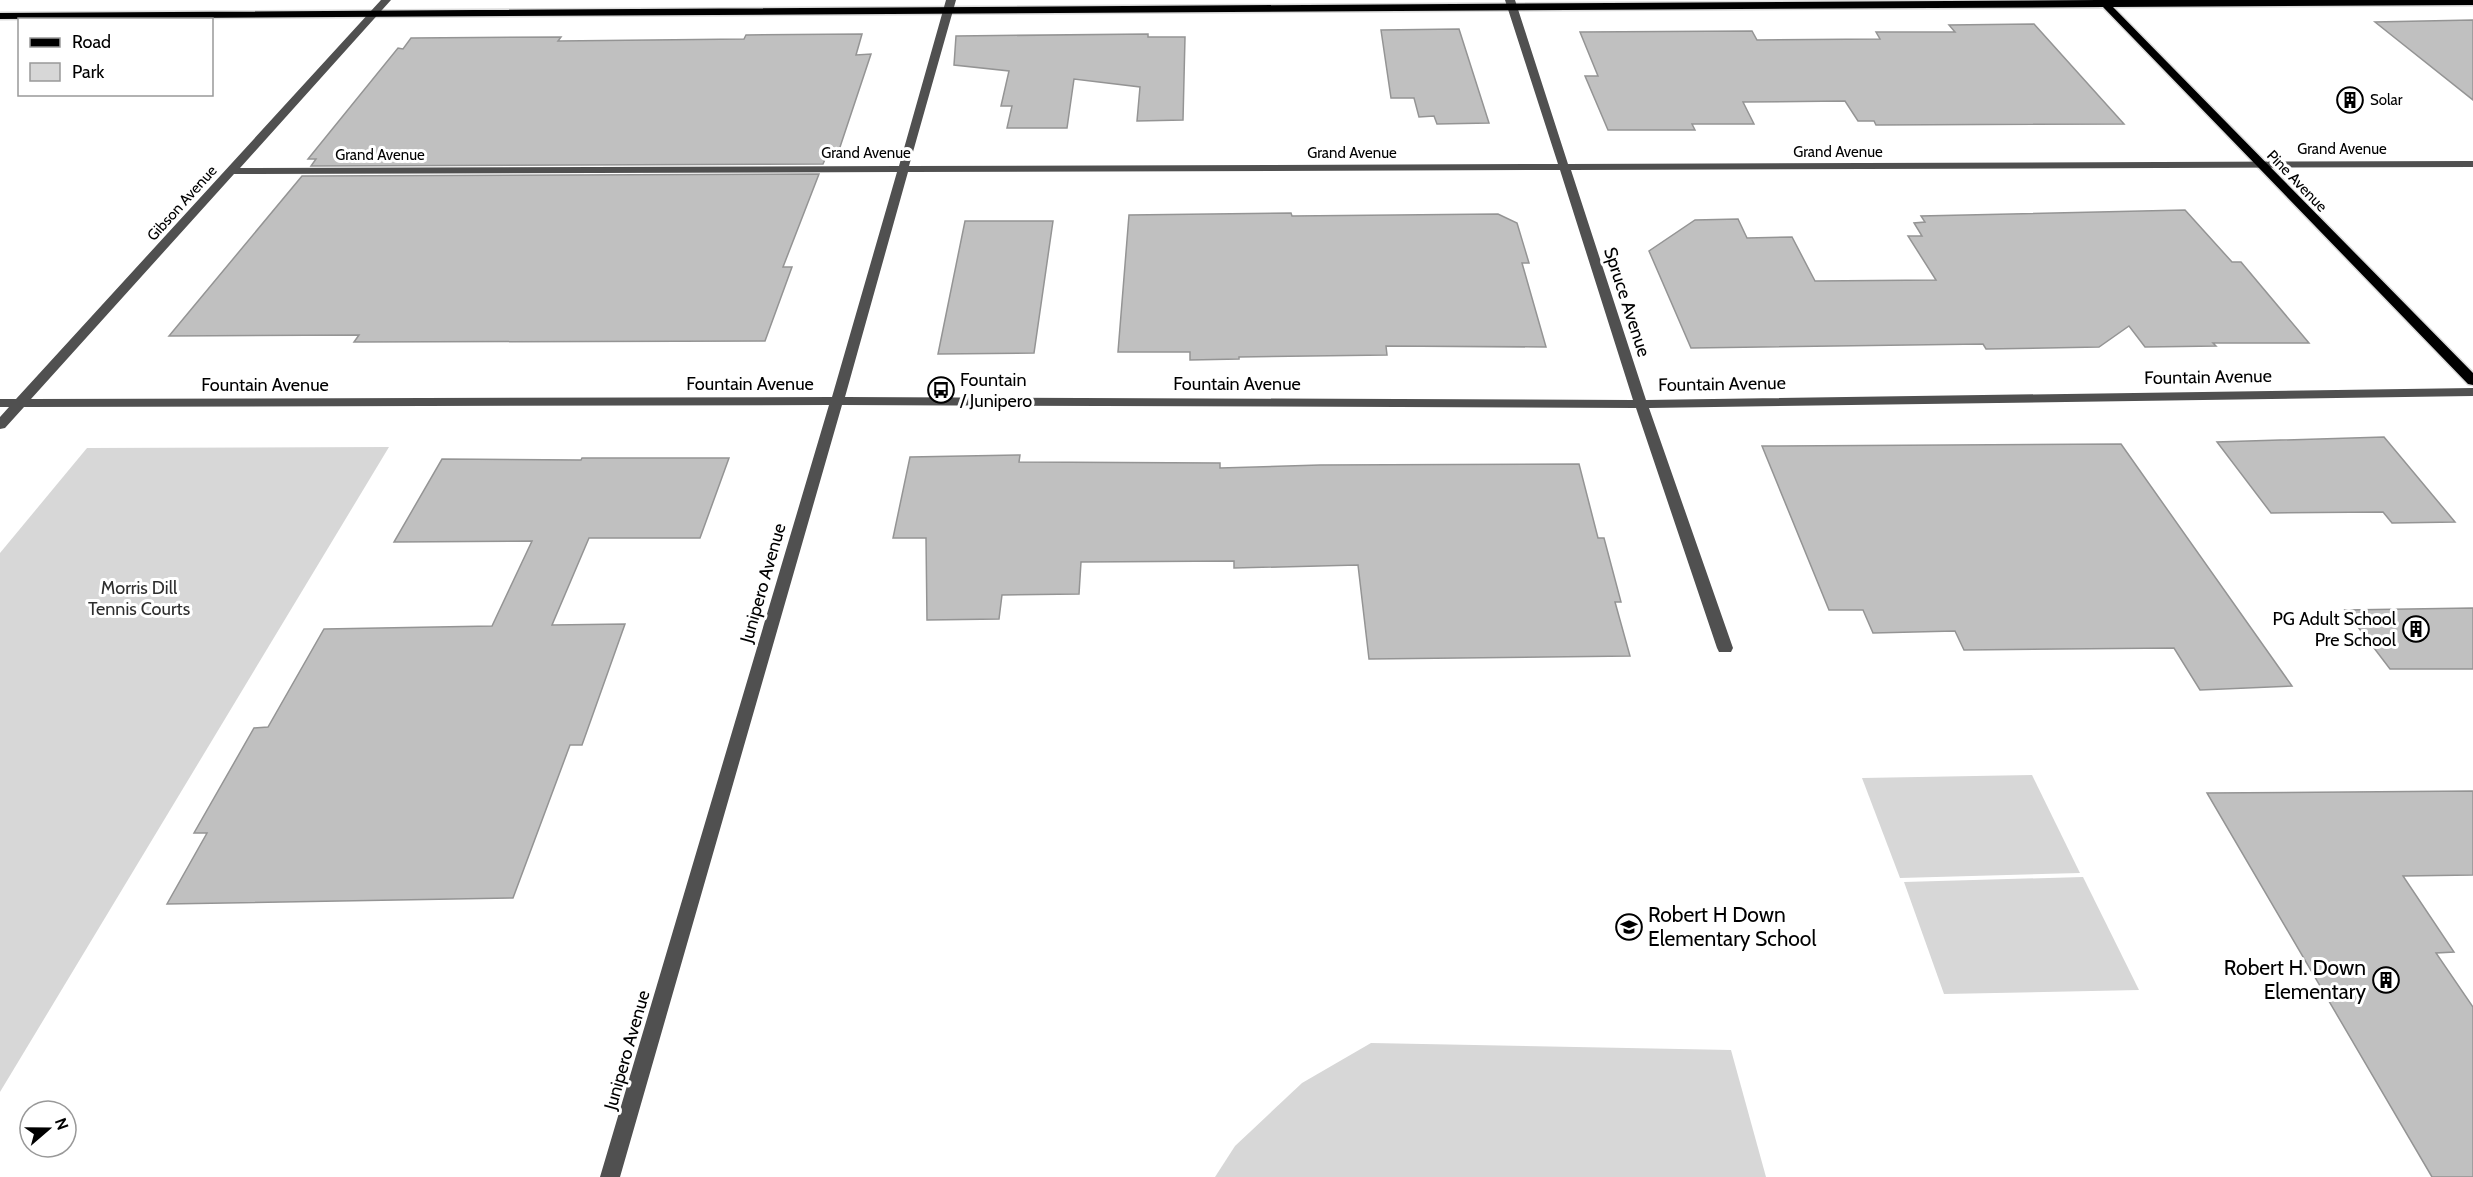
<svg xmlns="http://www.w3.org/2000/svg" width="2473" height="1177" font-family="Cabin,sans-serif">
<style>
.green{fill:#d7d7d7}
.building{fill:#c0c0c0;stroke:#949494;stroke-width:1.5}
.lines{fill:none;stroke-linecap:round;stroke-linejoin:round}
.major-casing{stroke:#dbdbdb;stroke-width:3}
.minor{fill:#505050;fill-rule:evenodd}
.major{fill:#000;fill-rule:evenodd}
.labels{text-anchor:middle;stroke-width:6;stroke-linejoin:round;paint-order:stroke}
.far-poi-label{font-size:15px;fill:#000;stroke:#fff;text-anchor:start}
.far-street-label{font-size:15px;fill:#000;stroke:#fff}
.street-label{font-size:18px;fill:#000;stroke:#fff}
.poi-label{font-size:18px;fill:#000;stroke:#fff;text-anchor:start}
.park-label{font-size:18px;fill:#2e2e2e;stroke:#fff}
.near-poi-label{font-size:21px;fill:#000;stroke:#fff;text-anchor:start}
</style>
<rect width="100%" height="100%" fill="#fff"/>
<g class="green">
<polygon points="389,447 0,1092 0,553 87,448"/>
<polygon points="2032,775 2080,873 1900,878 1862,778"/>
<polygon points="2083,877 2139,990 1944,994 1904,882"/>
<polygon points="1371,1043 1731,1050 1766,1177 1215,1177 1235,1146 1302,1083"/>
</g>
<g class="building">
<polygon points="2473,20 2473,100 2375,22"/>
<polygon points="2034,24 2124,124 1876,125 1874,121 1858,121 1845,101 1743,102 1754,124 1692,124 1695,130 1608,130 1585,76 1598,76 1580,32 1752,31 1757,40 1880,39 1876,32 1955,32 1949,25"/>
<polygon points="1459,29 1489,123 1437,124 1434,116 1419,117 1414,98 1391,98 1381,30"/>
<polygon points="862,34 856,55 871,54 837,156 826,157 823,164 311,166 316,159 308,159 398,48 403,49 411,38 561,37 558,41 744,39 746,35"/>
<polygon points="1148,34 1148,37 1185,37 1183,120 1137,121 1140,87 1074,79 1067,128 1007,128 1012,106 1001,106 1009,71 954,65 956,36"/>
<polygon points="819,174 783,267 792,267 765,341 354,342 359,335 169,336 302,176"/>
<polygon points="2185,210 2232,262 2241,262 2309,343 2213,343 2216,346 2145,347 2129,326 2099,347 1986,349 1983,344 1691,348 1649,251 1695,220 1738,219 1747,238 1792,237 1815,281 1936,280 1908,236 1922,236 1914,223 1925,222 1921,216"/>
<polygon points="1291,213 1292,216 1498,214 1517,223 1529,263 1522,263 1546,347 1386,346 1387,355 1239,357 1239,359 1190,360 1190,352 1118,352 1129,215"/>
<polygon points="965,221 1053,221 1034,353 938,354"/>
<polygon points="2384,437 2455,522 2392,523 2383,512 2271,513 2217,442"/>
<polygon points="2121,444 2292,686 2200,690 2174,648 1964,650 1955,631 1873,633 1863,610 1829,610 1762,446"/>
<polygon points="1020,455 1019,462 1220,463 1220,468 1320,465 1579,464 1598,538 1604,538 1621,602 1615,602 1630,656 1369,659 1358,565 1234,568 1234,561 1081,562 1079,594 1002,595 999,619 927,620 926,538 893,538 910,457"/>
<polygon points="582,458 729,458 700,538 589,538 552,625 625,624 582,745 570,745 513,898 167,904 207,833 194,833 254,728 268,727 324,629 492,626 532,541 394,542 442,459 581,460"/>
<polygon points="2473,608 2473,669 2390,669 2345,610"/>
<polygon points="2473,791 2473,875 2403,876 2454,952 2436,953 2473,1007 2473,1177 2432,1177 2207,793"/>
</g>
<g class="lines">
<g class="major-casing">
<polygon id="major" points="2098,0 2473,0 2473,5 2113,7 2473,373 2473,385 2468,384 2103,7 0,19 0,13"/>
</g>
<path class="minor" d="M 381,0 L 391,0 L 240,168 L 899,166 L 946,0 L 956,0 L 909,166 L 1558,164 L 1505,0 L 1515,0 L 1568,164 L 2473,161 L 2473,167 L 1571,170 L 1646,400 L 2473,388 L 2473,396 L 1649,408 L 1733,648 L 1731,652 L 1719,652 L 1717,648 L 1636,408 L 842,405 L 620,1177 L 600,1177 L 829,405 L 24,407 L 5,428 L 0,429 L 0,417 L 9,407 L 0,407 L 0,399 L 16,399 ZM 1560,170 L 1633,400 L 845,397 L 908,172 ZM 897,172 L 832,397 L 31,399 L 234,174 Z"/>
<use href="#major" class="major"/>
</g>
<defs>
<g id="building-ring" transform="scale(1.35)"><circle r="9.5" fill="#fff" stroke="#000" stroke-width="1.5"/><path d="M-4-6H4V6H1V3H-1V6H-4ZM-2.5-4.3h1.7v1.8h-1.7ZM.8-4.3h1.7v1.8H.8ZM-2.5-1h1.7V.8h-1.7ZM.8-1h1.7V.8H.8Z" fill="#000"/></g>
<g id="bus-ring" transform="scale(1.35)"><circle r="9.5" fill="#fff" stroke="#000" stroke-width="1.5"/><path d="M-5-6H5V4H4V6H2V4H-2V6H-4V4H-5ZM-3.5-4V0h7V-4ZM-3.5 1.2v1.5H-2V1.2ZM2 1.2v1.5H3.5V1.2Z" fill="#000"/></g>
<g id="school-ring" transform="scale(1.35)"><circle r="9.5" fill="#fff" stroke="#000" stroke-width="1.5"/><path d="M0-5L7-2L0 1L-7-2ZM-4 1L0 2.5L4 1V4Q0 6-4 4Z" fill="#000"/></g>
</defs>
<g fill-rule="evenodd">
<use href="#building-ring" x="2350" y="100"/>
<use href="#bus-ring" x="941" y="390"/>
<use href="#building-ring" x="2416" y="629"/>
<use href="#school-ring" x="1629" y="927"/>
<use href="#building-ring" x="2386" y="980"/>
</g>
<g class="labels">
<g class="far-poi-label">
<text x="2370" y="105">Solar</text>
</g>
<g class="far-street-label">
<text x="2342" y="154">Grand Avenue</text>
<text x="1838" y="157">Grand Avenue</text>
<text x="866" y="158">Grand Avenue</text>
<text x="1352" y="158">Grand Avenue</text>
<text x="380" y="160">Grand Avenue</text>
<text transform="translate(2297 181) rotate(46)" y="5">Pine Avenue</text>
<text transform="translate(182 203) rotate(-48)" y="5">Gibson Avenue</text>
</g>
<g class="street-label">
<text transform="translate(1627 302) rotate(72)" y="6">Spruce Avenue</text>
<text transform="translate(2208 377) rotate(-1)" y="6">Fountain Avenue</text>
<text x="750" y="390">Fountain Avenue</text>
<text x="1237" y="390">Fountain Avenue</text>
<text transform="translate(1722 384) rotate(-1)" y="6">Fountain Avenue</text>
<text x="265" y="391">Fountain Avenue</text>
<text transform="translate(763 583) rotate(-74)" y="6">Junipero Avenue</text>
<text transform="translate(627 1050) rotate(-74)" y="6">Junipero Avenue</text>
</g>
<g class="poi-label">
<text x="960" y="386">Fountain<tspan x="960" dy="21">/ Junipero</tspan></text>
<text x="2396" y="625" text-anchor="end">PG Adult School<tspan x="2396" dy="21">Pre School</tspan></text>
</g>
<g class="park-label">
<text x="139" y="594">Morris Dill<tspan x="139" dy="21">Tennis Courts</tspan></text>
</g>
<g class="near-poi-label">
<text x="1648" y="922">Robert H Down<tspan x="1648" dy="24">Elementary School</tspan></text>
<text x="2366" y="975" text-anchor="end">Robert H. Down<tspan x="2366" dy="24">Elementary</tspan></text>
</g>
</g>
<rect x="18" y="18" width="195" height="78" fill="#ffffff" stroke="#999999" stroke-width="1.5"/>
<rect x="30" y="38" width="30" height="9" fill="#000000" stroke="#999999" stroke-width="1.5"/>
<text x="72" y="48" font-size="18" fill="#000000">Road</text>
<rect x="30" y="63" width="30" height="18" fill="#d7d7d7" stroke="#999999" stroke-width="1.5"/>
<text x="72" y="78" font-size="18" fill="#000000">Park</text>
<g transform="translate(48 1129) rotate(70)"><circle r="28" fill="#ffffff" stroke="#999999" stroke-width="1.5"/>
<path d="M0-4.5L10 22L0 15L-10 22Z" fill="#000000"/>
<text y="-9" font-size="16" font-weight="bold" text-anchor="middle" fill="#000000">N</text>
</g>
</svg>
